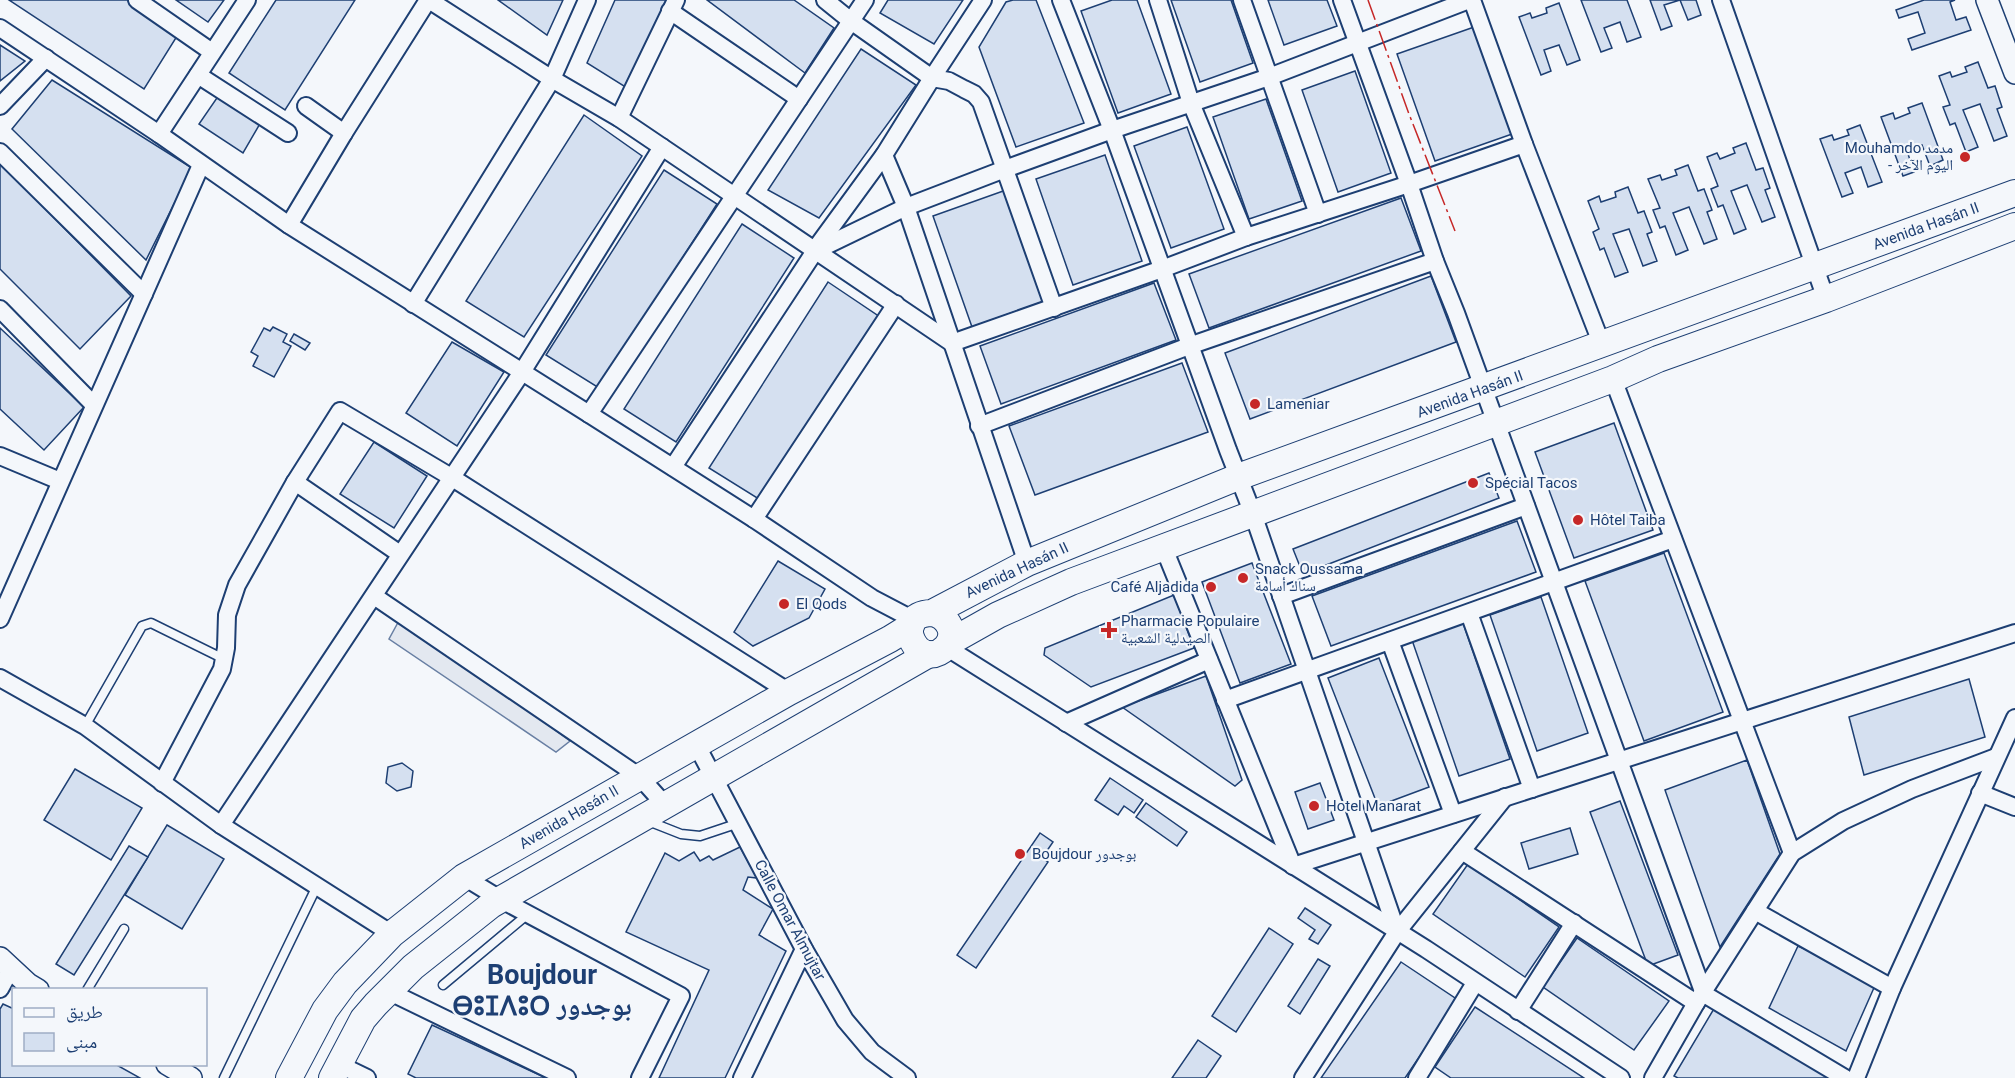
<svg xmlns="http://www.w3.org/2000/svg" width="2015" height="1078" font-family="Roboto,'Noto Naskh Arabic','Noto Sans Tifinagh',sans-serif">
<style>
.parking{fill:#e3e8f0;stroke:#687fa3;stroke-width:1.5}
.building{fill:#d5e0f0;stroke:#1d3f73;stroke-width:1.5}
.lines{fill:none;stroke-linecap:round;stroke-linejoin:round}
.service-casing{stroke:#1d3f73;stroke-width:11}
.minor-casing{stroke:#1d3f73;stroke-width:20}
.tertiary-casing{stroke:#1d3f73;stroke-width:24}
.primary-casing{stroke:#1d3f73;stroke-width:28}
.service{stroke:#f4f7fb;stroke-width:8}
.minor{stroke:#f4f7fb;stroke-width:16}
.tertiary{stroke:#f4f7fb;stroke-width:21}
.primary{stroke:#f4f7fb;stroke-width:26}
.power{stroke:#c62828;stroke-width:1.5;stroke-dasharray:21 4.5 3 4.5;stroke-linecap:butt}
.poi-dot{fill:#c62828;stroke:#f4f7fb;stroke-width:2}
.labels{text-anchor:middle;stroke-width:4.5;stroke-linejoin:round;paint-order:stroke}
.poi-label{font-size:15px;fill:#1d3f73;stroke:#f4f7fb;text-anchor:start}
.street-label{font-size:15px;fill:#1d3f73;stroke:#f4f7fb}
.town-label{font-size:27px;font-weight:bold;fill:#1d3f73;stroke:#f4f7fb}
</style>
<rect width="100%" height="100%" fill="#f4f7fb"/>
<polygon class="parking" points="401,617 570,741 556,752 389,639"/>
<g class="building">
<polygon points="9,0 128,0 179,33 144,89"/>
<polygon points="176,0 224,0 208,22"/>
<polygon points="276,0 355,0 285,110 229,73"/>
<polygon points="498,0 563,0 547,35"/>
<polygon points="615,0 673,0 627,88 587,63"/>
<polygon points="707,0 794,0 834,28 805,73"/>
<polygon points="888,0 963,0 934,44 880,13"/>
<polygon points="1013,0 1036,0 1084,123 1016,147 979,47 1006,2"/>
<polygon points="1112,0 1137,0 1171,94 1118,113 1081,11"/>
<polygon points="1171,0 1231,0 1253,63 1200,82"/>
<polygon points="1268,0 1327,0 1337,26 1284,45"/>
<polygon points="1581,0 1627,0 1641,37 1627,42 1620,22 1604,28 1612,48 1601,52"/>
<polygon points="1650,0 1680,0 1664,5 1672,26 1661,30"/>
<polygon points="1680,0 1696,0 1701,15 1688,20"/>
<polygon points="1924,0 1955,0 1950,2 1956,20 1966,17 1971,30 1912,50 1908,39 1925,33 1918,12 1899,18 1896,10"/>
<polygon points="1559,3 1580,60 1567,65 1559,45 1544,50 1551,71 1541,75 1519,17 1530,13 1532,18 1547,13 1546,8"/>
<polygon points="1477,26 1515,133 1435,161 1397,54"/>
<polygon points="0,45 25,61 0,81"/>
<polygon points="861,49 916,85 819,218 768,190"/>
<polygon points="1978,62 1988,88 1995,86 2002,107 1997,109 2007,136 1994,141 1980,104 1963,110 1978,147 1966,152 1955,123 1950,125 1943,107 1950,105 1939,76 1950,72 1952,77 1967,72 1965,67"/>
<polygon points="1355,71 1391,173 1338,192 1302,90"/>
<polygon points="52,80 192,168 146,260 12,129"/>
<polygon points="221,92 261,122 243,153 199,124"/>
<polygon points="1266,99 1302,201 1249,219 1213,117"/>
<polygon points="1922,103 1943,160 1930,166 1922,145 1907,151 1914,172 1903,176 1881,117 1893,113 1895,119 1910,113 1908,108"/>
<polygon points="584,115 642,156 524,337 466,301"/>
<polygon points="1860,125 1882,182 1868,187 1861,167 1845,173 1853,193 1842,197 1820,139 1832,135 1834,140 1849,135 1847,130"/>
<polygon points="1187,127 1224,229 1171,248 1134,146"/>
<polygon points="1746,143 1756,170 1763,168 1770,188 1765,190 1775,217 1762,222 1747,185 1731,191 1746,229 1734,234 1723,205 1718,207 1711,189 1718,186 1707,157 1717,153 1720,159 1735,153 1733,148"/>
<polygon points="1105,155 1142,261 1073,285 1036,179"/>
<polygon points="0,163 131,296 80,349 0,269"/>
<polygon points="1688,165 1698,191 1704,189 1712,210 1707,212 1717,239 1704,244 1689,207 1673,213 1688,250 1676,255 1665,226 1660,228 1653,210 1660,208 1648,179 1660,175 1662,180 1677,175 1675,170"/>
<polygon points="664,170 717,204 599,388 546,355"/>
<polygon points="1628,187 1638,213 1644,211 1652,232 1647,234 1657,261 1643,266 1629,229 1613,234 1628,272 1615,277 1604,248 1600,250 1593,232 1599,229 1588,201 1599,196 1601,202 1616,197 1615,192"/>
<polygon points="1006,190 1045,301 972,327 933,216"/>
<polygon points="1401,198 1421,251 1209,328 1189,274"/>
<polygon points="742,224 794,258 676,442 624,409"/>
<polygon points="1431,276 1456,342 1250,419 1225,353"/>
<polygon points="828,282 880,317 762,501 709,468"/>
<polygon points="1154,283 1176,340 1001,404 980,346"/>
<polygon points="273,327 287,334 283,342 291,346 274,377 253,366 258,356 251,352 264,328 270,331"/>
<polygon points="0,328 84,407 44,450 0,409"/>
<polygon points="294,334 310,343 305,350 290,341"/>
<polygon points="452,342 504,372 457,446 406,413"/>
<polygon points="1182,363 1208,432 1035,495 1009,426"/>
<polygon points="1614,423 1653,530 1574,558 1535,452"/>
<polygon points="374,442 427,476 394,528 340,494"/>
<polygon points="1489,473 1499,498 1303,574 1293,549"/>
<polygon points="1517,521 1536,572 1331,646 1312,596"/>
<polygon points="1664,553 1723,712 1644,741 1585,581"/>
<polygon points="778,561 825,589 809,618 753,646 734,632"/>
<polygon points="1252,563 1291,664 1240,683 1202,582"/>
<polygon points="1174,595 1194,648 1091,687 1044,655 1045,648"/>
<polygon points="1541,597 1588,733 1537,751 1490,615"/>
<polygon points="1463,623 1510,759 1459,776 1412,640"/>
<polygon points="1379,658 1429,787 1378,806 1328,678"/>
<polygon points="1206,676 1242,780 1235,786 1122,707"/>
<polygon points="1969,679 1985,737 1864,775 1849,717"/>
<polygon points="1747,760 1780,854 1720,947 1665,790"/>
<polygon points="402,763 413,771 411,787 397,791 386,783 388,767"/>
<polygon points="75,769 142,808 111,860 44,820"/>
<polygon points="1110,778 1143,800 1134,813 1124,806 1118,815 1095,800"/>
<polygon points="1320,783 1334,820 1308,829 1295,792"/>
<polygon points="1620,801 1678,955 1648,966 1590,812"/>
<polygon points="1146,803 1187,832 1177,846 1136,817"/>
<polygon points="167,825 224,859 182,929 125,895"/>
<polygon points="1570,828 1578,854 1529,869 1521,843"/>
<polygon points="1040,833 1053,842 1042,858 1048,862 976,968 957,955"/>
<polygon points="129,846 148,857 74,975 56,964"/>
<polygon points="740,847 757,878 748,877 743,890 773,909 759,935 786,951 725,1078 659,1078 709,970 626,932 665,853 679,861 694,852 700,861 709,856 713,860"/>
<polygon points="1468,864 1559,927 1525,977 1433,914"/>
<polygon points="1305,908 1331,925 1318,944 1309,939 1315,930 1298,918"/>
<polygon points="1269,928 1293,944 1236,1032 1212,1016"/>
<polygon points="1577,938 1669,1001 1634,1050 1543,987"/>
<polygon points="1798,946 1877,981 1846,1051 1769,1008"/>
<polygon points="1318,959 1330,966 1300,1014 1288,1006"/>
<polygon points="1401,962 1458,1000 1405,1078 1321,1078"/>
<polygon points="3,1004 14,1009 14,1064 115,1064 140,1078 0,1078 0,1009"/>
<polygon points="1475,1007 1584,1078 1451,1078 1435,1067"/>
<polygon points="1715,1007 1835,1078 1678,1078 1674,1076"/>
<polygon points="432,1025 546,1078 416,1078 408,1074"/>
<polygon points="1198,1040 1221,1056 1206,1078 1172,1078"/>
</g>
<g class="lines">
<g class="service-casing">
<g id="service">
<polyline points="85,726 142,626 151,623 224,659"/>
<polyline points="648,821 681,834 700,836 739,823"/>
<polyline points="443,985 528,914"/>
<polyline points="87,990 124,929"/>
<polyline points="224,1078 316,888"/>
</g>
</g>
<g class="minor-casing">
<g id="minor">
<polyline points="137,0 212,52"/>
<polyline points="429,0 552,79 619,118 952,343"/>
<polyline points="825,0 851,21 932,78 949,81 964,89 974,94 981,102 1054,308"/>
<polyline points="1061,0 1112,130 1228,450 1253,514 1397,932"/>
<polyline points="1158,0 1191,103 1246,237"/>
<polyline points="1242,0 1318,214"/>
<polyline points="1342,0 1409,184 1435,261 1456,313 1704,994 1845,1078"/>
<polyline points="1472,0 1524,144 1602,345"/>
<polyline points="1721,0 1826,299"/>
<polyline points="670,11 799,99"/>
<polyline points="0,28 159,134 289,225 589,414 754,519 872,598 914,620"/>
<polyline points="198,75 288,133"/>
<polyline points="0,106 46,58"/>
<polyline points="306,106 344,133"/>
<polyline points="619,118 676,0"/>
<polyline points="159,134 247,0"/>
<polyline points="0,152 144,294"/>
<polyline points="884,155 906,207 1027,563"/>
<polyline points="289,225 344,133 428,0"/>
<polyline points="816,248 884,155 932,78 983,0"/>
<polyline points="413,304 552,79 587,0"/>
<polyline points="0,309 94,405"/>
<polyline points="952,343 1162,269 1246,237 1409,184 1524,144"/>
<polyline points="1613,379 1792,853"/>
<polyline points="589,414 865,0"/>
<polyline points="979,426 1189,346 1435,261"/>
<polyline points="0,456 60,481"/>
<polyline points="673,467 815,251 906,207 1005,169 1112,130 1269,77 1469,0"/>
<polyline points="295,482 400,554"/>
<polyline points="754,519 896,304"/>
<polyline points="1163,546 1293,866 2015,633"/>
<polyline points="374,596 640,777 665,805"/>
<polyline points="1281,596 1526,506"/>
<polyline points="1469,613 1532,789"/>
<polyline points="0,619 201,165"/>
<polyline points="1390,641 1453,814"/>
<polyline points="946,647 1426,949 1621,1078"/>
<polyline points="0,678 85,726 221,825 392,934"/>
<polyline points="1225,700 1673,539"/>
<polyline points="1066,723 1209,660"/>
<polyline points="696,744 804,949 845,1020 872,1052 907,1078"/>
<polyline points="162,783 222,669 226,648 227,615 237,585 295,482 340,411 451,477 789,692"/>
<polyline points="1980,793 2015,807"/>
<polyline points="221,825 522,372 662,147"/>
<polyline points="1462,851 1696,1003"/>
<polyline points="464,877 500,899 681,996 640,1078"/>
<polyline points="1755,911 1892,988"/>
<polyline points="0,989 11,969"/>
<polyline points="388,991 567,1078"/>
<polyline points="1518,1011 1574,923"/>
<polyline points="338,1064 367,1078"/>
<polyline points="742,1078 804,949"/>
<polyline points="1303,1078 1397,932 1505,797"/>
<polyline points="1417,1078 1475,983"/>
<polyline points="1653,1078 1696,1003 1792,853 1843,821 1912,789 1996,757"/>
<polyline points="1856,1078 1892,988 2015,718"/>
</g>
</g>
<g class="tertiary-casing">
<g id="tertiary">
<polyline points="1987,0 2015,73"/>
<polyline points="0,958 28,984 38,990"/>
<polyline points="167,1064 191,1078"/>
</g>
</g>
<g class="primary-casing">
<g id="primary">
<path d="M 932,613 C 948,616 958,634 946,647 C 919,675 888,614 932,613 L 1027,563 L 1238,477 L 2015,193"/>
<polyline points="950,642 998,615 1071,582 1613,379 1658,359 1826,299 2015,226"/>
<polyline points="289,1078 325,1010 345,983 392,934 464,877 789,692 890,639 911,626"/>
<polyline points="332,1078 363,1019 376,1004 413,967 491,905 929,654"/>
</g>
</g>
<use href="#service" class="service"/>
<use href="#minor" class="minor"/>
<use href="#tertiary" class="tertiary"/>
<use href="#primary" class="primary"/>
<polyline class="power" points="1368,0 1409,114 1455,231"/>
</g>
<g class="poi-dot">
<circle cx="1965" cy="157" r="6"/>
<circle cx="1255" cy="404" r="6"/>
<circle cx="1473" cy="483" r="6"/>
<circle cx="1578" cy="520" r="6"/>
<circle cx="1243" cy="578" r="6"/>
<circle cx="1211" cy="587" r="6"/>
<circle cx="784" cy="604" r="6"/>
<path d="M1106 621h6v6h6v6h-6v6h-6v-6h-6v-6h6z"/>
<circle cx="1314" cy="806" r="6"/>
<circle cx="1020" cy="854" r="6"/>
</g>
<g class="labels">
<g class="poi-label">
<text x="1953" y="153" text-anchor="end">Mouhamdo مدمد<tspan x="1953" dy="17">- اليوم الآخر</tspan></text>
<text x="1267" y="409">Lameniar</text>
<text x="1485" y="488">Spécial Tacos</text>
<text x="1590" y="525">Hôtel Taiba</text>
<text x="1255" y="574">Snack Oussama<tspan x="1255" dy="17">سناك أسامة</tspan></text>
<text x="1199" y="592" text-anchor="end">Café Aljadida</text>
<text x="796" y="609">El Qods</text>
<text x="1121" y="626">Pharmacie Populaire<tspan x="1121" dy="17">الصيدلية الشعبية</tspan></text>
<text x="1326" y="811">Hotel Manarat</text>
<text x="1032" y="859">Boujdour بوجدور</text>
</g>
<g class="street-label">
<text transform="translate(1926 226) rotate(-20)" y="5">Avenida Hasán II</text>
<text transform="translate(1470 394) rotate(-20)" y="5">Avenida Hasán II</text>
<text transform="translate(1017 570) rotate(-25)" y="5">Avenida Hasán II</text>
<text transform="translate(569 817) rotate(-30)" y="5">Avenida Hasán II</text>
<text transform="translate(790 920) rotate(62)" y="5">Calle Omar Almujtar</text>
</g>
<g class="town-label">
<text x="542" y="984">Boujdour<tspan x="542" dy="31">ⴱⵓⵊⴷⵓⵔ بوجدور</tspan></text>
</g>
</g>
<rect x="12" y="988" width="195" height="78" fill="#f4f7fb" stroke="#9eadc5" stroke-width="1.5"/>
<rect x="24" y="1008" width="30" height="9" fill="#f4f7fb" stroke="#9eadc5" stroke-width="1.5"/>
<text x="66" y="1018" font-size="18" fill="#1d3f73">طريق</text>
<rect x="24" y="1033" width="30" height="18" fill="#d5e0f0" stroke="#9eadc5" stroke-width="1.5"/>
<text x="66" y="1048" font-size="18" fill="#1d3f73">مبنى</text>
</svg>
